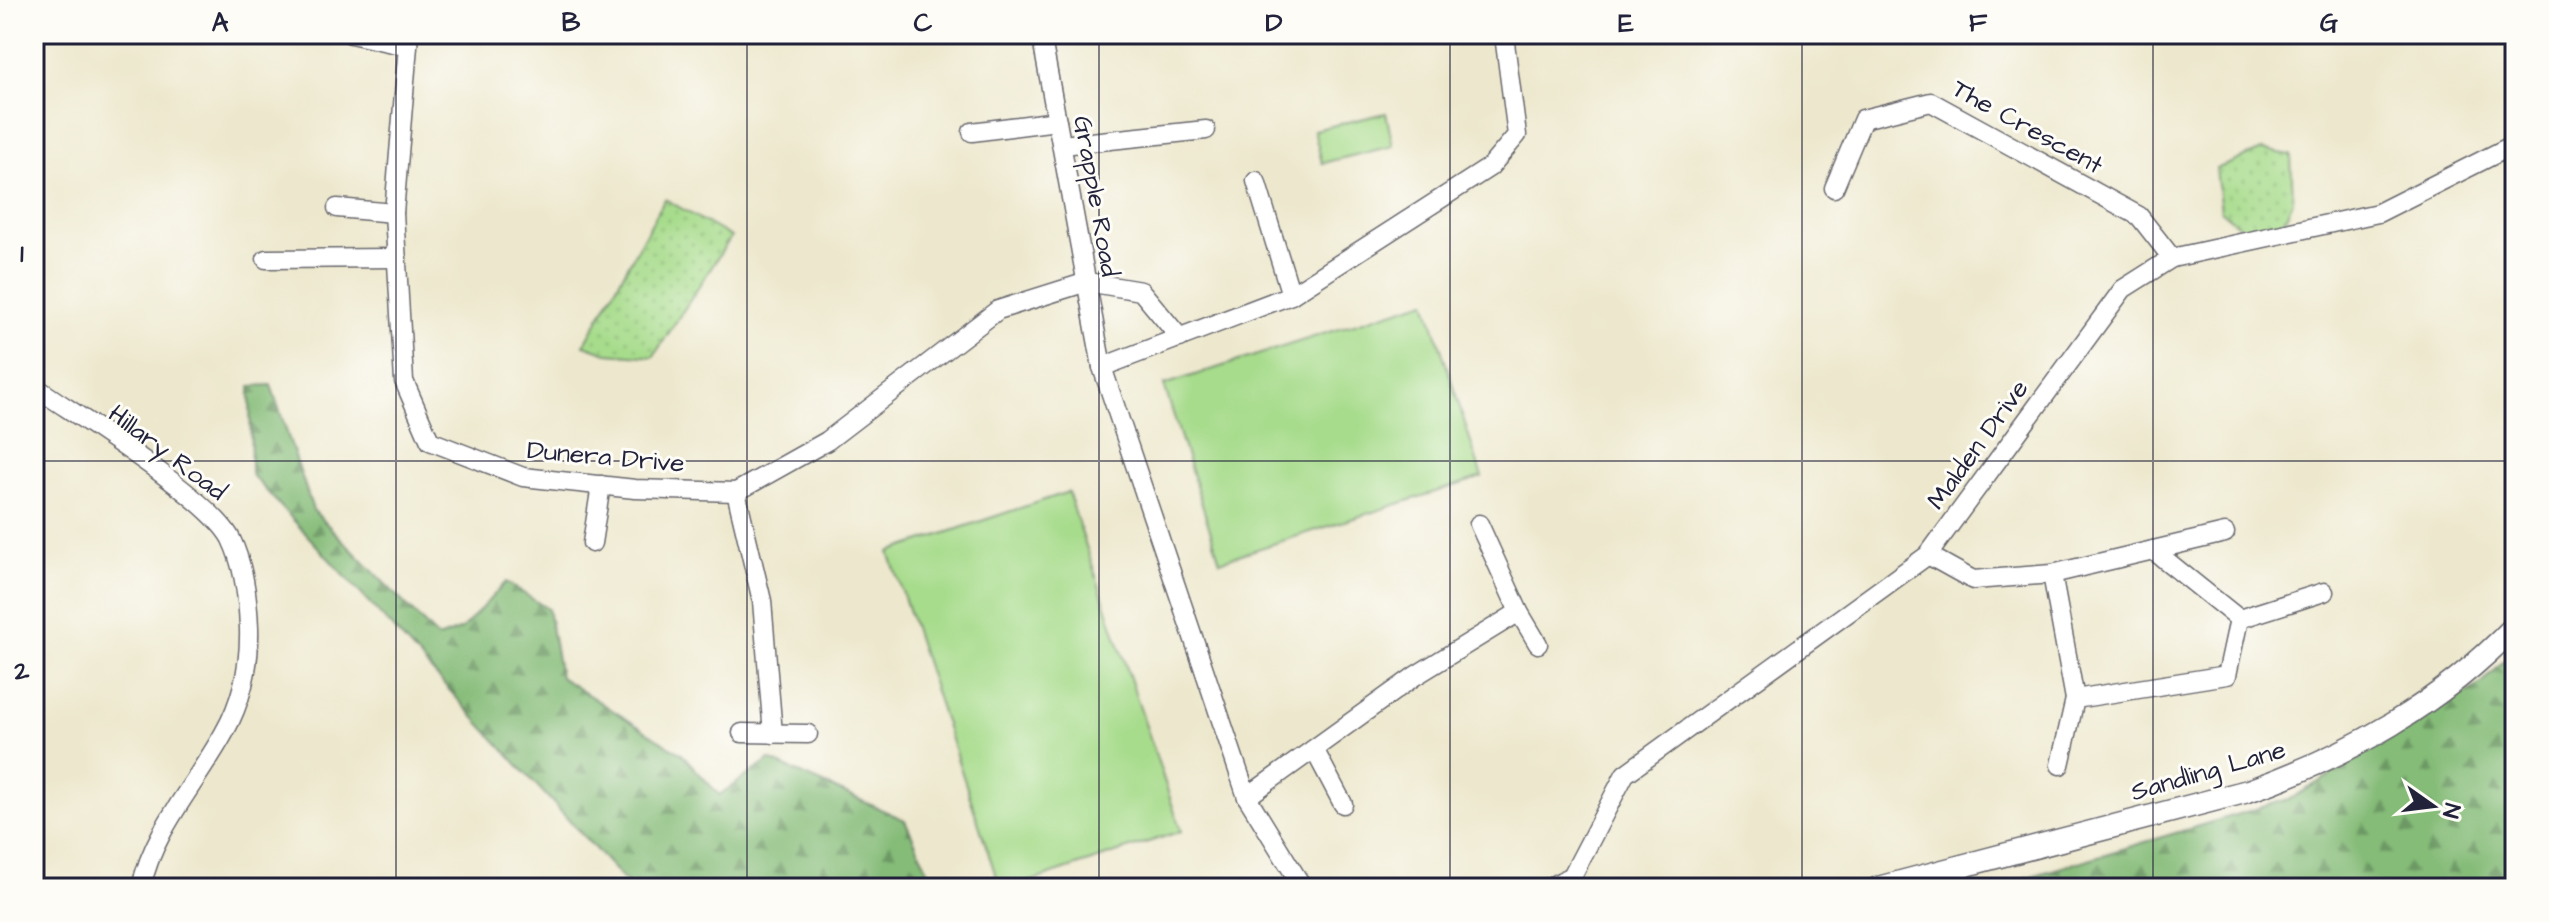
<svg xmlns="http://www.w3.org/2000/svg" width="2549" height="922" font-family="'Architects Daughter',sans-serif">
<style>
.forest{fill:url(#forest-firs);stroke:#546f5a;stroke-width:2}
.park{fill:url(#park-dots);stroke:#647f64;stroke-width:2}
.garden{fill:#a7dc8c;stroke:#647f64;stroke-width:2}
.lines{fill:none;stroke-linecap:round;stroke-linejoin:round}
.minor-casing{stroke:#69676e;stroke-width:21}
.tertiary-casing{stroke:#69676e;stroke-width:25}
.minor{stroke:#fff;stroke-width:18}
.tertiary{stroke:#fff;stroke-width:22}
.grid{fill:none;stroke:#22223b;stroke-width:2;stroke-opacity:0.55}
.labels{text-anchor:middle;stroke-width:6;stroke-linejoin:round;paint-order:stroke}
.street-label{font-size:26px;fill:#22223b;stroke:#fdfcf7}
.neatline{fill:none;stroke:#22223b;stroke-width:3}
.grid-label{font-size:26px;text-anchor:middle;font-weight:bold;fill:#22223b}
</style>
<defs>
<pattern id="forest-firs" width="22" height="20" patternUnits="userSpaceOnUse" patternTransform="scale(2)"><rect width="22" height="20" fill="#85bc78"/><path d="M5 1l3.5 6h-7zM16 11l3.5 6h-7z" fill="#6c9864"/></pattern>
<pattern id="park-dots" width="8" height="8" patternUnits="userSpaceOnUse" patternTransform="scale(2)"><rect width="8" height="8" fill="#a7dc8c"/><path d="M2 2h.1M6 6h.1" fill="none" stroke="#8fbc7a" stroke-width="1.8" stroke-linecap="round"/></pattern>
</defs>
<rect width="100%" height="100%" fill="#fdfcf7"/>
<filter id="ink" filterUnits="userSpaceOnUse"><feTurbulence type="fractalNoise" baseFrequency=".0125" numOctaves="2"/><feDisplacementMap in="SourceGraphic" scale="16" xChannelSelector="R" yChannelSelector="G"/><feConvolveMatrix kernelMatrix="1 2 1 2 8 2 1 2 1" color-interpolation-filters="sRGB"/></filter>
<filter id="wash" filterUnits="userSpaceOnUse"><feTurbulence type="fractalNoise" baseFrequency=".006" numOctaves="4" result="noise"/><feDisplacementMap in="SourceGraphic" scale="32" xChannelSelector="R" yChannelSelector="G"/><feGaussianBlur stdDeviation="1.8" result="paint"/><feColorMatrix in="noise" values="0 0 0 0 0 0 0 0 0 0 0 0 0 0 0 0 0 1.4 0 .05"/><feComposite in="paint" operator="in"/></filter>
<g filter="url(#wash)">
<rect width="100%" height="100%" fill="#ede8cd"/>
<g class="forest">
<polygon points="271,385 313,510 438,638 462,629 506,582 548,609 560,677 682,754 719,795 770,760 905,820 936,888 631,888 251,474 250,386"/>
<polygon points="2515,649 2515,888 1992,888 2292,798 2484,682"/>
</g>
<g class="park">
<polygon points="2262,150 2291,155 2293,201 2281,227 2246,231 2221,211 2216,169"/>
<polygon points="665,199 731,237 653,357 607,353 584,345"/>
</g>
<g class="garden">
<polygon points="1386,113 1393,146 1322,163 1314,130"/>
<polygon points="1426,301 1482,477 1220,561 1164,385"/>
<polygon points="1068,492 1181,831 1011,888 1000,888 889,552"/>
</g>
</g>
<g filter="url(#ink)">
<g class="lines">
<g class="minor-casing">
<g id="minor">
<polyline points="351,34 406,46"/>
<polyline points="409,34 394,213 404,381 430,441 523,477 635,489 736,492 827,441 998,310 1087,282 1141,291 1180,338"/>
<polyline points="1041,34 1102,367 1247,797 1303,888"/>
<polyline points="972,132 1057,121"/>
<polyline points="1062,145 1206,130"/>
<polyline points="1256,181 1291,295"/>
<polyline points="1834,188 1863,119 1931,102 2139,216 2172,258"/>
<polyline points="337,208 394,213"/>
<polyline points="266,259 397,258"/>
<polyline points="1102,367 1291,295 1490,167 1517,135 1505,43 1509,34"/>
<path d="M 34,386 C 77,416 210,498 231,539 C 244,566 248,598 249,628 C 250,665 242,701 224,733 C 196,784 153,830 141,888"/>
<polyline points="736,492 762,601 773,734"/>
<polyline points="1479,524 1519,612 1538,644"/>
<polyline points="592,543 601,485"/>
<polyline points="2153,550 2239,619"/>
<polyline points="1928,555 1973,580 2052,574 2225,533"/>
<polyline points="2052,574 2075,699 2060,765"/>
<polyline points="2075,699 2227,675 2239,619 2324,592"/>
<polyline points="742,733 808,734"/>
<polyline points="1314,749 1343,804"/>
<polyline points="1247,797 1415,676 1519,612"/>
<polyline points="1548,888 1572,876 1625,774 1928,555 2123,289 2172,258 2378,213 2515,144"/>
</g>
</g>
<g class="tertiary-casing">
<path id="tertiary" d="M 1878,888 L 2248,791 C 2350,755 2440,704 2515,626"/>
</g>
<use href="#minor" class="minor"/>
<use href="#tertiary" class="tertiary"/>
</g>
</g>
<path class="grid" d="M 396,34 L 396,888M 747,34 L 747,888M 1099,34 L 1099,888M 1450,34 L 1450,888M 1802,34 L 1802,888M 2153,34 L 2153,888M 34,461 L 2515,461"/>
<g class="labels">
<g class="street-label">
<text transform="translate(2028 126) rotate(29)" y="9">The Crescent</text>
<text transform="translate(1097 196) rotate(80)" y="9">Grapple Road</text>
<text transform="translate(1977 444) rotate(-54)" y="9">Malden Drive</text>
<text transform="translate(168 452) rotate(37)" y="9">Hillary Road</text>
<text transform="translate(606 456) rotate(5)" y="9">Dunera Drive</text>
<text transform="translate(2208 770) rotate(-16)" y="9">Sandling Lane</text>
</g>
</g>
<rect width="2549" height="922" fill="none" stroke="#fdfcf7" stroke-width="88"/>
<g transform="translate(2433 806) rotate(104)" stroke="#fdfcf7" stroke-width="6" paint-order="stroke">
<path d="M0-6L14 30L0 20L-14 30Z" fill="#22223b"/>
<text y="-12" font-size="22" font-weight="bold" text-anchor="middle" fill="#22223b">N</text>
</g>
<rect x="44" y="44" width="2461" height="834" class="neatline"/>
<g class="grid-label">
<text x="220" y="31">A</text>
<text x="571" y="31">B</text>
<text x="923" y="31">C</text>
<text x="1274" y="31">D</text>
<text x="1626" y="31">E</text>
<text x="1978" y="31">F</text>
<text x="2329" y="31">G</text>
<text x="22" y="262">1</text>
<text x="22" y="679">2</text>
</g>
</svg>
